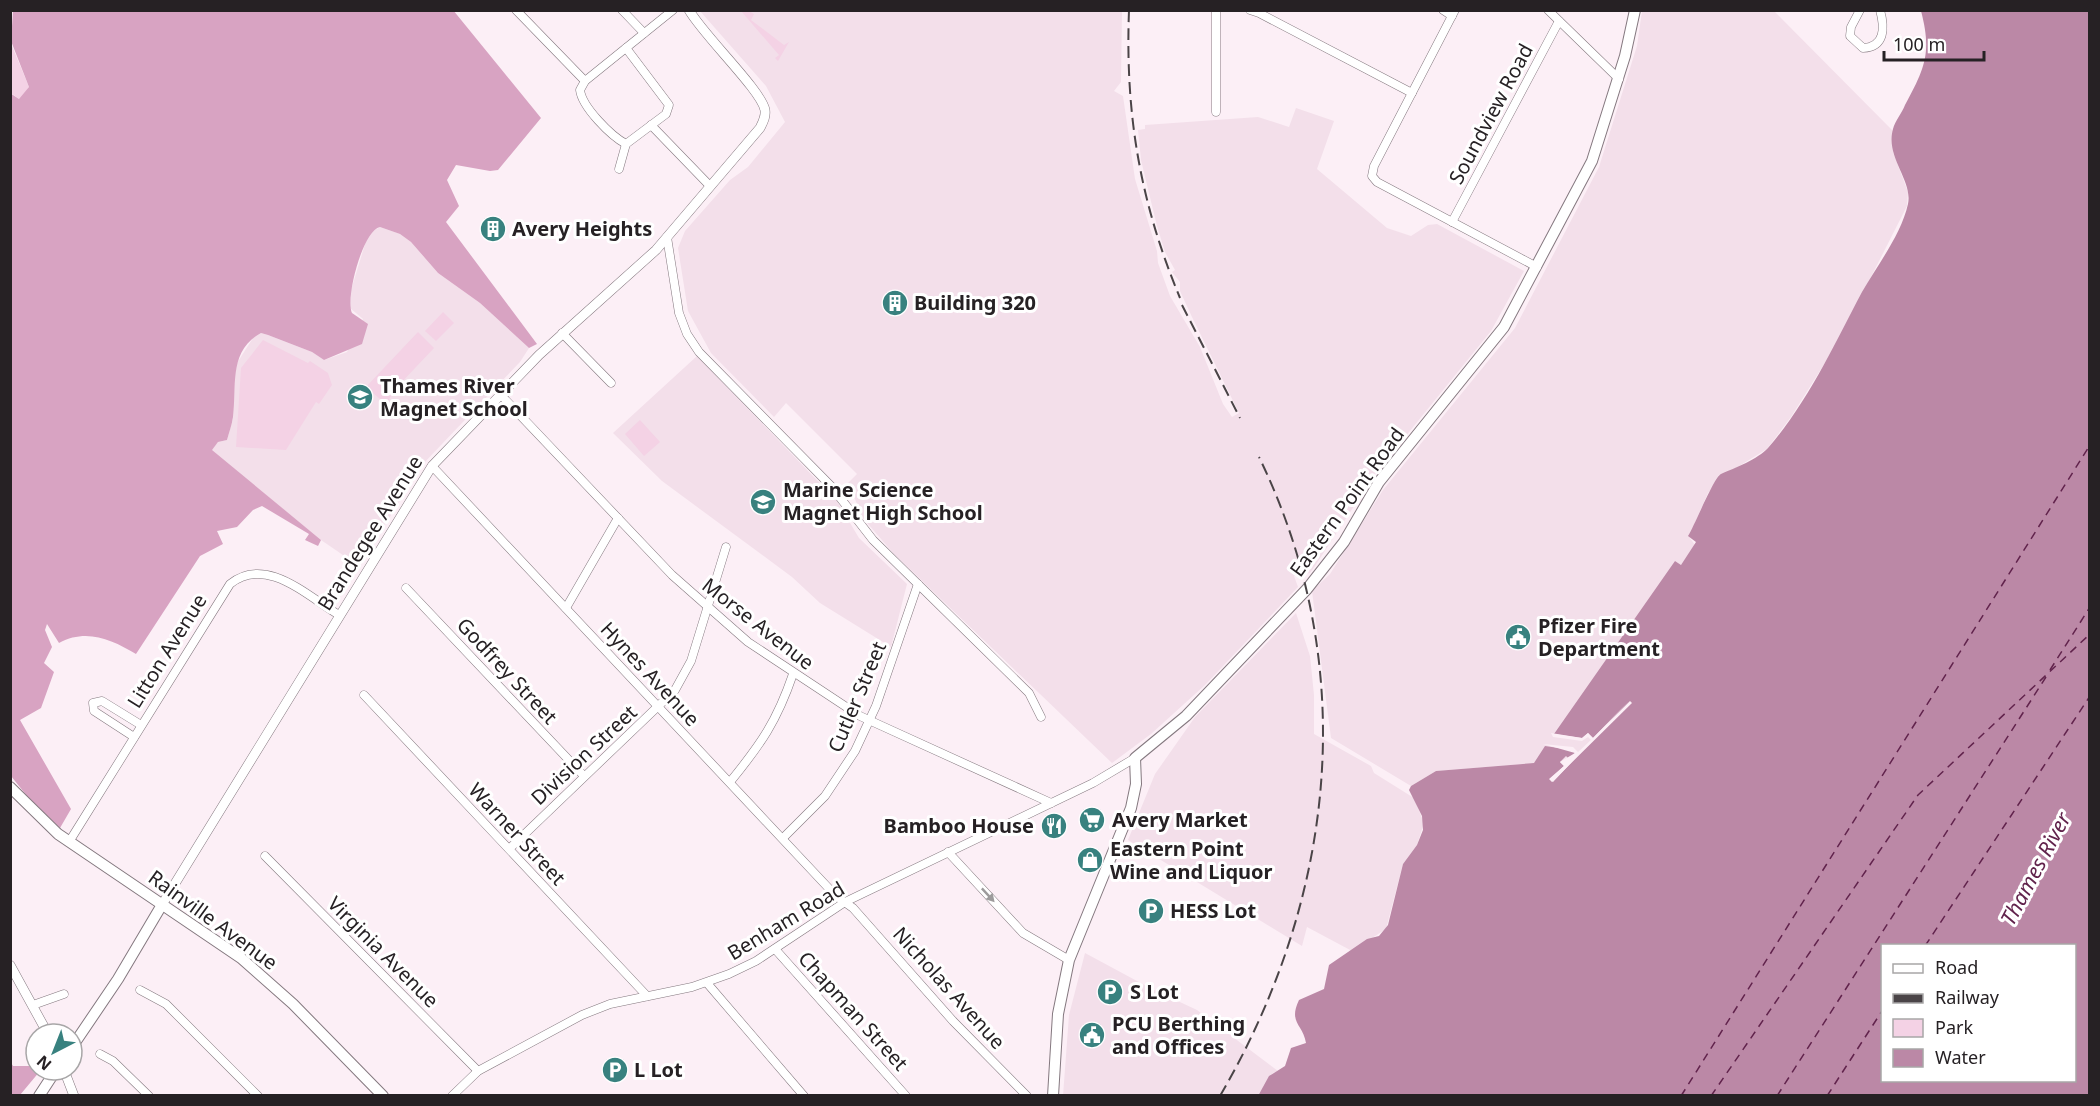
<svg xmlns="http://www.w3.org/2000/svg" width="2100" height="1106" font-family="'Noto Sans',sans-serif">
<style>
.built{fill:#f3dfea}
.green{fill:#f4d2e5}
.forest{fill:#d8a3c2}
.water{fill:#bb88a6;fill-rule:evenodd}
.pier{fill:#fceff6}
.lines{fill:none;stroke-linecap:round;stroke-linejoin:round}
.ferry{stroke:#61234c;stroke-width:1.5;stroke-dasharray:8 6;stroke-linecap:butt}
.minor-casing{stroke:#84787f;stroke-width:9}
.tertiary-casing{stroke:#84787f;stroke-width:10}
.secondary-casing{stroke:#84787f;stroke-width:12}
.minor{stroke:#fff;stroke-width:8}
.tertiary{stroke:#fff;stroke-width:9}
.secondary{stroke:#fff;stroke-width:10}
.rail{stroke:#4a4447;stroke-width:2;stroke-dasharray:12 6;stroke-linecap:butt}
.oneway{fill:#9d9b9c}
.labels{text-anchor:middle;stroke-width:6;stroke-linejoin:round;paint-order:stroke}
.street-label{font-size:20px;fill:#262124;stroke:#fff}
.poi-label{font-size:20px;font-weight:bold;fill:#262124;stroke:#fff;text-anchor:start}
.water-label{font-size:21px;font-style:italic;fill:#61234c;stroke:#fff}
</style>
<rect width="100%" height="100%" fill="#fceff6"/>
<g class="built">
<polygon points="1122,10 1121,82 1114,91 1123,96 1135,179 1157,251 1158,263 1170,296 1200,347 1223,404 1232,417 1239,413 1192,317 1180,291 1180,282 1172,272 1175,270 1165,252 1157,226 1141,160 1138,130 1145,129 1145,125 1258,117 1289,127 1296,108 1334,121 1317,169 1387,228 1411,236 1428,225 1437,224 1524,271 1491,331 1375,474 1315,566 1310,573 1294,576 1298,587 1205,685 1151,734 1112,763 894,554 862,517 855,499 845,486 857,474 786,403 774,417 711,353 688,311 678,248 685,231 730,180 748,167 785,122 766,86 700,11"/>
<polygon points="1642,11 1774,11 1893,131 1893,152 1908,192 1907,206 1838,342 1791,417 1767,449 1726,474 1708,493 1691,532 1690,538 1695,545 1681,565 1675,561 1588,733 1593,738 1552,782 1534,763 1436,771 1411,786 1331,738 1312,591 1330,574 1383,490 1515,328 1599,167 1637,46"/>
<polygon points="380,227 400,234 411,242 438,273 480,303 529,348 520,362 423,464 359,566 321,540 211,450 218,442 227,440 233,419 235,366 253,338 261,333 268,335 312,352 324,360 347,352 363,319 350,308 351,290 365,244 370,233"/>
<polygon points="697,356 837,501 859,538 907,584 891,647 820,603 792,577 662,481 613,433"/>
<polygon points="1296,613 1310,656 1314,695 1314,734 1371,766 1374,773 1414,798 1424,823 1417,845 1403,864 1386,929 1352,951 1307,927 1302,946 1128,840 1155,774 1195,717"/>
<polygon points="1085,953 1150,988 1197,1010 1278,1071 1273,1073 1258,1095 1063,1096 1069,1015"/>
</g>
<g class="green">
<polygon points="741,11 749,11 754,14 751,20 784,45 789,42 778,61 775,58 779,55"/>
<polygon points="10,41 29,87 26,94 19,99 11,93"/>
<polygon points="443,312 454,323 436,341 425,331"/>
<polygon points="418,332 434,348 397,387 386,404 366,387"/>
<polygon points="263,340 308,363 310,361 328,373 332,385 319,404 316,402 286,450 236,447 241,368"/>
<polygon points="640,420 660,442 644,456 625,434"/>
</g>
<g class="forest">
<path d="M 453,10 L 541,118 L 498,170 L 490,171 L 456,165 L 447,180 L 459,206 L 446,222 L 537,344 L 529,348 L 480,303 L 438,273 L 411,242 L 400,234 L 380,227 C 363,230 345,298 352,313 L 368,324 L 362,344 L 324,360 L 312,352 L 268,335 L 261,333 C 228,351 237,386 233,417 C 232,425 229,432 227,440 L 218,442 L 212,450 L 321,540 L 318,546 L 305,540 L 309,534 L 262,506 L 253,510 L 237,527 L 217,531 L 223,544 L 200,556 L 136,654 C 112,640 87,628 59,643 L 47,624 L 45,630 L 52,647 L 44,663 L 54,672 L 41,708 L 20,720 L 71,809 L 60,828 L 27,796 L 11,776 L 10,93 L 19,99 L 29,87 L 11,41 L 13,11 Z"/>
<polygon points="10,1061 13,1066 36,1066 36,1070 40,1071 20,1095 11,1095"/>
</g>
<path class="water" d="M 1921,11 L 2089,11 L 2089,1095 L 1258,1096 L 1269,1076 L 1285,1066 L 1291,1048 L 1306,1043 C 1303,1024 1288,1023 1299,1000 L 1324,989 L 1329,965 L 1367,939 L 1379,936 L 1388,925 L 1403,864 L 1417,845 L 1423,830 L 1422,816 L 1409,790 L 1411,786 L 1436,771 L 1534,763 L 1545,746 L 1572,750 L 1575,753 L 1569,759 L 1566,756 L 1560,762 L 1564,766 L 1550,779 L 1553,782 L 1629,701 L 1593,738 L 1588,733 L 1582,738 L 1554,734 L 1675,561 L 1681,565 L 1696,542 L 1688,536 C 1694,527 1714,477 1721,474 C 1735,468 1758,459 1768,448 C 1808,402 1834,345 1862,292 C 1878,264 1901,235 1908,204 C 1913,180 1885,157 1893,129 C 1895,121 1902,113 1905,105 C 1925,68 1932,52 1921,11 ZM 1882,946 L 2074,946 L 2074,1080 L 1882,1080 Z"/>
<polygon class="pier" points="1630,701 1632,703 1552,782 1549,779 1564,766 1560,762 1575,753 1543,744 1573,747 1578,752 1591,740 1588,737 1582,741 1553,737 1551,733 1582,738 1588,733 1593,738"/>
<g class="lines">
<g class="ferry">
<polyline points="2050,670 2090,607"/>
<polyline points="1925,946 2090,696"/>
<polyline points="1681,1096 2090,445"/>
<polyline points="1711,1096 1918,795 2090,634"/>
<polyline points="1777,1096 2046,677"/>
<polyline points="1827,1096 1882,1011"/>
</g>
<g class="minor-casing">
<g id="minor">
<polyline points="516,10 585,81"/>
<polyline points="622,10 644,33"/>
<polyline points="1250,10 1259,13 1412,93"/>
<polyline points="1443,10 1452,16"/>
<polyline points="1455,10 1374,166 1372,176 1377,182 1537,267"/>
<polyline points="1548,10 1619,79"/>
<path d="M 1860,10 L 1851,27 L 1850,36 L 1863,48 C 1885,47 1885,28 1880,10"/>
<polyline points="1216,112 1216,10"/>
<polyline points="651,125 710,186"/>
<path d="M 626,144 C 611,136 582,107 580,90 L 585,81 L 673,10"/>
<polyline points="619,169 626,144 666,114 669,105 626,48"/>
<polyline points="1452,222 1559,21"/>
<polyline points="667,237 679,313 687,334 699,352 831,486 873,540 1029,693 1041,717"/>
<polyline points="562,333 611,383"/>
<polyline points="500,394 672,575 748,642 860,716 1051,803"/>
<polyline points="432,466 836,896 853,908 953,1021 1027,1096"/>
<polyline points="406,588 584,776"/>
<polyline points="566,608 618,518"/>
<polyline points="364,695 647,996"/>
<polyline points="134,737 94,711 93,703 102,701 141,725"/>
<path d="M 730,782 C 761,744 777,721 793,674"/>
<polyline points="783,838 825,796 855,751 876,706 918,584"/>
<path d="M 69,842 L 230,584 C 266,555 307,596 339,615"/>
<polyline points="509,849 675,690 691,661 726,547"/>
<polyline points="948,852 1023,933 1069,960"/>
<polyline points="265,856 478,1071"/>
<polyline points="775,949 906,1096"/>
<polyline points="707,983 804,1096"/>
<polyline points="140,990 166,1004 258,1096"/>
<polyline points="33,1005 64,994"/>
<polyline points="100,1054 113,1061 149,1096"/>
<polyline points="452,1096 478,1071 582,1015 610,1004 692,987 729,974 756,961 845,902 1093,783 1135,758"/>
</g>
</g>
<g class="tertiary-casing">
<g id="tertiary">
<path d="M 163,903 L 432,466 L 539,355 L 656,250 L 760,128 C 763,122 766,117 765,110 C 761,90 704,36 689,10"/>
<polyline points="10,965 48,1034"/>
<polyline points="64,1070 74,1096"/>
</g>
</g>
<g class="secondary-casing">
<g id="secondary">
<polyline points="10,787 58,834 241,958 293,1004 383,1096"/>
<polyline points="72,1047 118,979 163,903"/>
<polyline points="39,1096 56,1070"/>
<polyline points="1053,1096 1058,1014 1069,960 1131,808 1136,784 1135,758 1186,716 1307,589 1344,542 1379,482 1504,327 1592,161 1625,56 1635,10"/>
</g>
</g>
<use href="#minor" class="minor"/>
<use href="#tertiary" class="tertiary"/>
<use href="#secondary" class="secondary"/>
<g class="rail">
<path d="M 1129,10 C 1125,114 1140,202 1180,298"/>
<polyline points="1182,305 1240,418"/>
<path d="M 1220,1096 C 1336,897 1361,667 1259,457"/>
</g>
</g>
<defs><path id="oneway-solid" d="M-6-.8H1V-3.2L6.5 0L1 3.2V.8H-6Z" transform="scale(1.5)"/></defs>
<use class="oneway" href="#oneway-solid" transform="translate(988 895) rotate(47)"/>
<defs>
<g id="building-disc" transform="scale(1.35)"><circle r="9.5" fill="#38817f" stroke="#fff"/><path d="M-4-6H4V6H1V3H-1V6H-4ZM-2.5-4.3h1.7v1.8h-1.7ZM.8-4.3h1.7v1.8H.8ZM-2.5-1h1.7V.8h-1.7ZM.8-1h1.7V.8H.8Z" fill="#fff"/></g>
<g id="school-disc" transform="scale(1.35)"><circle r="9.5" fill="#38817f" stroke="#fff"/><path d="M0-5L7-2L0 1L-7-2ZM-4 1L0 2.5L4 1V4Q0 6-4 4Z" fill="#fff"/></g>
<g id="civic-disc" transform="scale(1.35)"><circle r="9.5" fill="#38817f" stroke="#fff"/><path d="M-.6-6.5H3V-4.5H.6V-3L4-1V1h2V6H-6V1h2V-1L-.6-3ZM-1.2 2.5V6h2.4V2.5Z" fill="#fff"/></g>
<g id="supermarket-disc" transform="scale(1.35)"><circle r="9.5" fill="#38817f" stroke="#fff"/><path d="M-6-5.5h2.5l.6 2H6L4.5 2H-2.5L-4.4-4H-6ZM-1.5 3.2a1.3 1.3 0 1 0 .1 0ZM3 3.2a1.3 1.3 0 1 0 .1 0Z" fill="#fff"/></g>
<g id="restaurant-disc" transform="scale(1.35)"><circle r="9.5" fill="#38817f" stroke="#fff"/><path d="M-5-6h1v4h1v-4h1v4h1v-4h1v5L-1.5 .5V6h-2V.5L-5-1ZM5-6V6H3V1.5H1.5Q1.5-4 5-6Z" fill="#fff"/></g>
<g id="shop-disc" transform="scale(1.35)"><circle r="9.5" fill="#38817f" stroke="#fff"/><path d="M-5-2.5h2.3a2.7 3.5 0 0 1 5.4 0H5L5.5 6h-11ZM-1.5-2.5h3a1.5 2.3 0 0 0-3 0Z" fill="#fff"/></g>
<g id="parking-disc" transform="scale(1.35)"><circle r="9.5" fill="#38817f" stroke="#fff"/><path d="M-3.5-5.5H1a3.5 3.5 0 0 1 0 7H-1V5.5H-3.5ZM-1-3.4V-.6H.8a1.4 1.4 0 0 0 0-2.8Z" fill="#fff"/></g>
</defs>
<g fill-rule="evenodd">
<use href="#building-disc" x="493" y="229"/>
<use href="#building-disc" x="895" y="303"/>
<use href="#school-disc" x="360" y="397"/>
<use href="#school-disc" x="763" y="502"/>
<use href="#civic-disc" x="1518" y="637"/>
<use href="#supermarket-disc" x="1092" y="820"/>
<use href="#restaurant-disc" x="1054" y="826"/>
<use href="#shop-disc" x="1090" y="860"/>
<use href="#parking-disc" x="1151" y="911"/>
<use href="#parking-disc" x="1110" y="992"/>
<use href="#civic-disc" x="1092" y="1035"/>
<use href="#parking-disc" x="615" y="1070"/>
</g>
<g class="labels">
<g class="street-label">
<text transform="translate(1491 114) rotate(-62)" y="7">Soundview Road</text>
<text transform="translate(1347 502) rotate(-54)" y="7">Eastern Point Road</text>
<text transform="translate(370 533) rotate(-58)" y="7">Brandegee Avenue</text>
<text transform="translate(758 624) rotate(38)" y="7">Morse Avenue</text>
<text transform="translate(167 651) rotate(-58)" y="7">Litton Avenue</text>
<text transform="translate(507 671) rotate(47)" y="7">Godfrey Street</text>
<text transform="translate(650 674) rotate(47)" y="7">Hynes Avenue</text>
<text transform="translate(857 697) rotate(-67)" y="7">Cutler Street</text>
<text transform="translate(584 755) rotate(-43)" y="7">Division Street</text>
<text transform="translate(517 834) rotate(47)" y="7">Warner Street</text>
<text transform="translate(213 920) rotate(36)" y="7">Rainville Avenue</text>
<text transform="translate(786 921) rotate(-31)" y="7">Benham Road</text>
<text transform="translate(383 952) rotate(45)" y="7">Virginia Avenue</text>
<text transform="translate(949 988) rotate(48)" y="7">Nicholas Avenue</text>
<text transform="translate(853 1011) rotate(48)" y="7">Chapman Street</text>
</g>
<g class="poi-label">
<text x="512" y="236">Avery Heights</text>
<text x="914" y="310">Building 320</text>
<text x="380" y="393">Thames River<tspan x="380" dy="23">Magnet School</tspan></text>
<text x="783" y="497">Marine Science<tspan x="783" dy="23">Magnet High School</tspan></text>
<text x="1538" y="633">Pfizer Fire<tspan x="1538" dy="23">Department</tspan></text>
<text x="1112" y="827">Avery Market</text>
<text x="1034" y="833" text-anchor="end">Bamboo House</text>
<text x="1110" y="856">Eastern Point<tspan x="1110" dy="23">Wine and Liquor</tspan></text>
<text x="1170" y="918">HESS Lot</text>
<text x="1130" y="999">S Lot</text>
<text x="1112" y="1031">PCU Berthing<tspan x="1112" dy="23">and Offices</tspan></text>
<text x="634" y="1077">L Lot</text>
</g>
<g class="water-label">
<text transform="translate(2036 869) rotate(-62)" y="7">Thames River</text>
</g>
</g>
<rect width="2100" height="1106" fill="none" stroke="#262124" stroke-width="24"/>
<rect x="1881" y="944" width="195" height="138" fill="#ffffff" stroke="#a8a6a7" stroke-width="1.5"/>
<rect x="1893" y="964" width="30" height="9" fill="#ffffff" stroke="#a8a6a7" stroke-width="1.5"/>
<text x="1935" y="974" font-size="18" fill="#262124">Road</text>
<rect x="1893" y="994" width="30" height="9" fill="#4a4447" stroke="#a8a6a7" stroke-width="1.5"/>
<text x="1935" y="1004" font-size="18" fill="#262124">Railway</text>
<rect x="1893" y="1019" width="30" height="18" fill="#f4d2e5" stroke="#a8a6a7" stroke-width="1.5"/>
<text x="1935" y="1034" font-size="18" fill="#262124">Park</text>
<rect x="1893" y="1049" width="30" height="18" fill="#bb88a6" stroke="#a8a6a7" stroke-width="1.5"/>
<text x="1935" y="1064" font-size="18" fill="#262124">Water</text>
<g transform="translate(54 1052) rotate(222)"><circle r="28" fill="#ffffff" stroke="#a8a6a7" stroke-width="1.5"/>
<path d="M0-4.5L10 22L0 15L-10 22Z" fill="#38817f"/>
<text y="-9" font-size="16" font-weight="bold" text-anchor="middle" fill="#262124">N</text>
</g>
<path d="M1884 51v9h100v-9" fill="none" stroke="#262124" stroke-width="3"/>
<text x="1893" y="51" font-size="18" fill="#262124" stroke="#ffffff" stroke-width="4.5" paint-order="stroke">100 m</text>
</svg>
